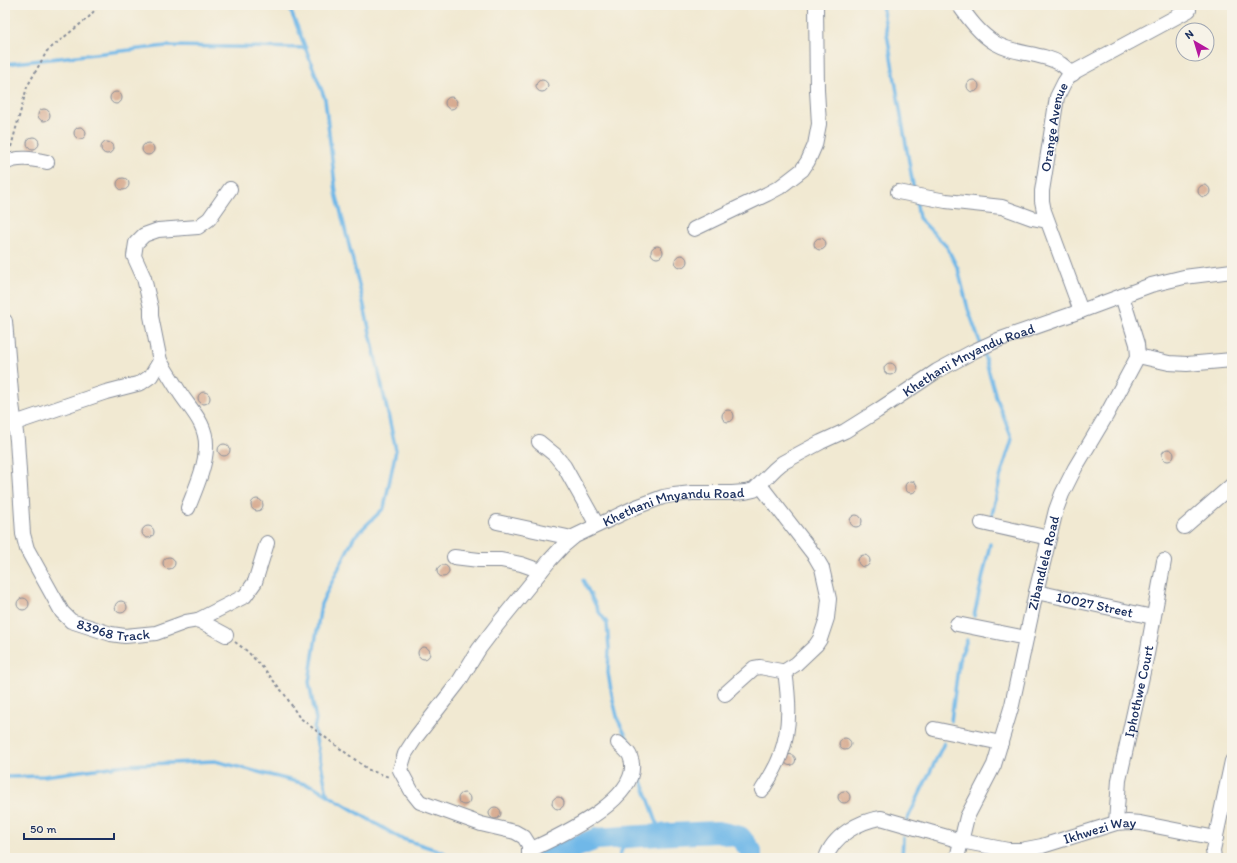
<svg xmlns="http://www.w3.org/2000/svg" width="1237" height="863" font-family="Itim,sans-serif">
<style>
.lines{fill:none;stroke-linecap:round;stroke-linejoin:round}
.stream{stroke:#70b8e8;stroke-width:3.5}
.river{stroke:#70b8e8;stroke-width:22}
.building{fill:#d6a88d}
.minor-casing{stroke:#868c98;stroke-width:16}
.path{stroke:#868c98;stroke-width:2;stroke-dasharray:3 3;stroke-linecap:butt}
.minor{stroke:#fff;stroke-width:14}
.labels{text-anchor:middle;stroke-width:4;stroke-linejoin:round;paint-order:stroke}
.street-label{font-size:14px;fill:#1b2f5e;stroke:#f7f3e8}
</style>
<rect width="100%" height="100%" fill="#f7f3e8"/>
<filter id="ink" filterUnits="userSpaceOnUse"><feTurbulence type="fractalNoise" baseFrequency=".025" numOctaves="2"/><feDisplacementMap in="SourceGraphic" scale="8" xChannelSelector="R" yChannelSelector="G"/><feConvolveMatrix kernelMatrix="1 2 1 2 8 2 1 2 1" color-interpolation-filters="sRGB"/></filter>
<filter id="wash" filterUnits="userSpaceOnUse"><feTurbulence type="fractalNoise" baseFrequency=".012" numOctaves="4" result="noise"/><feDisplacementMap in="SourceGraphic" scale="16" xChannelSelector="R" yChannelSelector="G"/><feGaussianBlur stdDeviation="0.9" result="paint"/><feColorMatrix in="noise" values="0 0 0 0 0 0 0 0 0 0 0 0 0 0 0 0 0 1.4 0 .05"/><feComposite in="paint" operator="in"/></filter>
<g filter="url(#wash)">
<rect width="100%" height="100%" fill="#f1e9d2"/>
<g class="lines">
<g class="stream">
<polyline points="288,5 297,26 325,99 336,193 362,297 396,450 384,508 354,537 321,604 309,682 316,720 314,729 327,794"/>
<polyline points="882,5 914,191"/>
<polyline points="5,64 166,46 306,48"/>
<polyline points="916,199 919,218 947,247 958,269 968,309 981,345"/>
<polyline points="983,351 996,397 1012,439 1000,478 991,520"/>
<polyline points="583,580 599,612 607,623 609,648 608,673 613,700 618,720 632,748"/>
<polyline points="974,616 990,544"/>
<polyline points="951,721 959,660 967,640"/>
<polyline points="637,767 661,834"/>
<polyline points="5,777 44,776 125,765 215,761 313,786 400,838 443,852 452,858"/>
<polyline points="907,820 944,743"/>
<polyline points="619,858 626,837"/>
<polyline points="902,858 903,838"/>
</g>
<polyline class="river" points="547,858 596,839 673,834 718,832 740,837 751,851 751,858"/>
</g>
<g id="blocks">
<g class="building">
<circle cx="542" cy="86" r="6"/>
<circle cx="973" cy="86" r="6"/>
<circle cx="116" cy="98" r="6"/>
<circle cx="451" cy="103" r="6"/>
<circle cx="44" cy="115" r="6"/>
<circle cx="80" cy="133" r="6"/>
<circle cx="33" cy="143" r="6"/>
<circle cx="107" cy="148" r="6"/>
<circle cx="148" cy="149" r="6"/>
<circle cx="123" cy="184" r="6"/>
<circle cx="1204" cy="191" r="6"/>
<circle cx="820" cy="244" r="6"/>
<circle cx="657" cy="252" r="6"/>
<circle cx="681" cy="261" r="6"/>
<circle cx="890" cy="369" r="6"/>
<circle cx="204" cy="398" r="6"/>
<circle cx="728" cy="416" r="6"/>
<circle cx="224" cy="450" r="6"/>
<circle cx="1168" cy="455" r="6"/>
<circle cx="911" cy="487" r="6"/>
<circle cx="257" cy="505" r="6"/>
<circle cx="856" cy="521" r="6"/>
<circle cx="148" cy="532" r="6"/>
<circle cx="864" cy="561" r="6"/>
<circle cx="169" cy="563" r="6"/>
<circle cx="443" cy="571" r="6"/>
<circle cx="23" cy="604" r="6"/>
<circle cx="121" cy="607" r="6"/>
<circle cx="424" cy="653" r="6"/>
<circle cx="845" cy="744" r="6"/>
<circle cx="790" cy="760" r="5.5"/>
<circle cx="844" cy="797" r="6"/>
<circle cx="464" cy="799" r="6"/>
<circle cx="558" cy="803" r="6"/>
<circle cx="495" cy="813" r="6"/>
</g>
</g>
</g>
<g filter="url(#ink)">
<use href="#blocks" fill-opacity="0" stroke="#868c98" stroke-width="1"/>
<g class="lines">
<g class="minor-casing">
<g id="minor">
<path d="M 959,5 C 969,19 980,34 995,43 C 1015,55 1041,52 1061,64 C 1065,67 1069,71 1073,74"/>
<path d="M 5,163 C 18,156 33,159 47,162"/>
<polyline points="898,192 946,201 1002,207 1032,218 1047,221"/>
<polyline points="694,229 767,194 780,187 802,170 808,161 815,145 819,124 817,90 816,5"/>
<path id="s1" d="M 1081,311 L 1044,211 L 1042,201 L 1042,191 L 1057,97 L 1064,83 L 1068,77 L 1076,71 L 1189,10"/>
<path id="s2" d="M 5,321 L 12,404 L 17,440 L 23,534 L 27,549 L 62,612 L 71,621 L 111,634 L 125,636 L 156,633 L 186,622 L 198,620 L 226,635"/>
<polyline points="1138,356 1169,363 1187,364 1232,360"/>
<path d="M 160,361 C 167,372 173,382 180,393 C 191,410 207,424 206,447 C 206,466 195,490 188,508"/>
<polyline points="15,423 106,392 141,383 151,376 160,361 151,316 151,308 144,278 134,256 136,243 144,235 158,230 198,227 209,219 230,189"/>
<polyline points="539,442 555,455 564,466 597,525"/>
<polyline points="497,522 572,538"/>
<polyline points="982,523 1049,538"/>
<polyline points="1184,527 1232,485"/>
<polyline points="454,557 479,560 501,560 521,564 541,571"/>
<path id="s3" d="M 1036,592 L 1153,617"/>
<polyline points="198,620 245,596 255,582 267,543"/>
<polyline points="957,624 1026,638"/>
<polyline points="725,694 754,668 760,667 781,671 785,671 796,664 816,645 820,639 827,618 829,599 822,568 815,556 760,485"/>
<polyline points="934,729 1001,743"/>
<path d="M 762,790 C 769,779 777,767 781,754 C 791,726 789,700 785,671"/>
<path id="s4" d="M 1116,823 L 1119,780 L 1147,654 L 1164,561"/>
<path d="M 530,850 C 557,837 647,797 630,756 C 628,751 622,747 618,743"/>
<path id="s5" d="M 529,858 L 529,845 L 524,837 L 515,832 L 481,824 L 420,802 L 412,792 L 400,770 L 405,754 L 416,737 L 458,683 L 479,649 L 498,624 L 550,560 L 562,547 L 575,536 L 636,507 L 663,497 L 674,495 L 692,493 L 732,493 L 745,492 L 754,490 L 775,469 L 782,463 L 821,442 L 845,431 L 877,411 L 937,371 L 974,351 L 998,340 L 1081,311 L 1151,285 L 1184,277 L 1232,271"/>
<path id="s6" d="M 826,858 C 833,836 859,821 881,818 L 961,841 L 1008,850 L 1021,850 L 1042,846 L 1116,823 L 1128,822 L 1140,823 L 1216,838"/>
<path id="s7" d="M 957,858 L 967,817 L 994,765 L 1012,705 L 1036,592 L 1056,510 L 1062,494 L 1075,468 L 1106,416 L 1138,356 L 1137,344 L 1122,296"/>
<polyline points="1214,858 1213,850 1232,761"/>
</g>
</g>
<g class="path">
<polyline points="11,147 27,87 47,51 89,17 99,5"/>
<polyline points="235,642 247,651 265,670 285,695 299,717 314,729 369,770 389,777"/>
</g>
<use href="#minor" class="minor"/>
</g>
</g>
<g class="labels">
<g class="street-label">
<text dy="5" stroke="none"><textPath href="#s1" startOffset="192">Orange Avenue</textPath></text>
<text dy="5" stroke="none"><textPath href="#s5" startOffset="905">Khethani Mnyandu Road</textPath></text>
<text dy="5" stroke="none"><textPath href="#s5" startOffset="569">Khethani Mnyandu Road</textPath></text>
<text dy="5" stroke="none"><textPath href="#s7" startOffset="309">Zibandlela Road</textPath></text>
<text dy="5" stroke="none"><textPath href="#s3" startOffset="60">10027 Street</textPath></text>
<text dy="5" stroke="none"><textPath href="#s2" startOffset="358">83968 Track</textPath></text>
<text dy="5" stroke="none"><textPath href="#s4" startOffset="134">Iphothwe Court</textPath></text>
<text dy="5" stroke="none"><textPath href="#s6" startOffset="297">Ikhwezi Way</textPath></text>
</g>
</g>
<rect width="1237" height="863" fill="none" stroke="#f7f3e8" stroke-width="20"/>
<g transform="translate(1195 42) rotate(322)"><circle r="19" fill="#f7f3e8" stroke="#9fa5b1"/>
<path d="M0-3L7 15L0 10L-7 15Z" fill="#b5179e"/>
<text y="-6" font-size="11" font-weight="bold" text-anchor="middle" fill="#1b2f5e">N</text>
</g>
<path d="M24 833v6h90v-6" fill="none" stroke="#1b2f5e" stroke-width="2"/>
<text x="30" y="833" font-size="12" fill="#1b2f5e" stroke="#f7f3e8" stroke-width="3" paint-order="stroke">50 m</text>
</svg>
